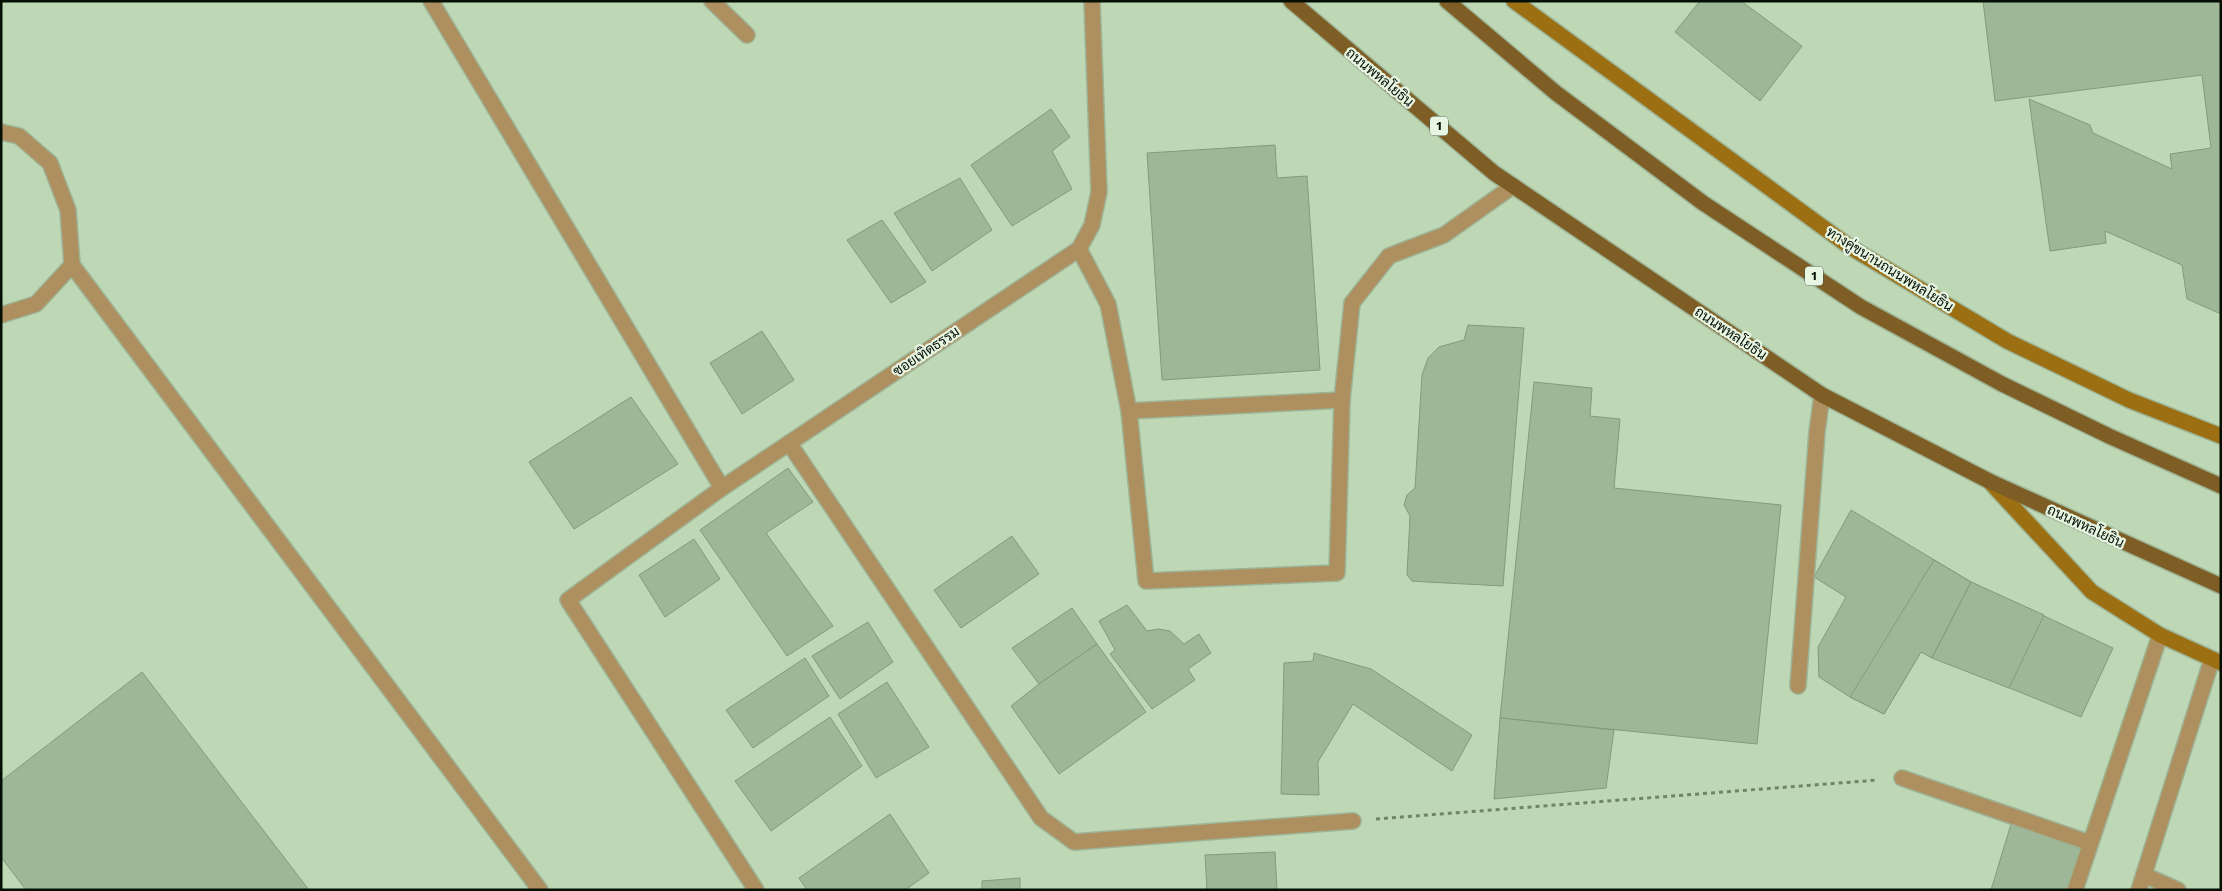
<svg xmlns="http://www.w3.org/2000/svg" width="2222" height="891" font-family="'Work Sans',Sarabun,sans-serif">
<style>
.building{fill:#9eb897;stroke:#829b7b}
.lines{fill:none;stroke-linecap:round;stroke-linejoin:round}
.service-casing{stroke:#9db496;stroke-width:18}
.minor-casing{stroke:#9db496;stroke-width:18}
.secondary-casing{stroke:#9db496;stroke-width:18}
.primary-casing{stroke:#9db496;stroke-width:18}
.path{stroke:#71836b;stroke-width:3;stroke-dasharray:4 4;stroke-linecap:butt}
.service{stroke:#ae8f5f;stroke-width:15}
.minor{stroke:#ae8f5f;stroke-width:15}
.secondary{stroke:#9c6f12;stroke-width:15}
.primary{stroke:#7e5e24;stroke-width:15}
.labels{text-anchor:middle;stroke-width:4.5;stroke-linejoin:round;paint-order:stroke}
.shield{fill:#e7f5e3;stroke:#4a5447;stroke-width:1}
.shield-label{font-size:12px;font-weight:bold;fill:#060f04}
.street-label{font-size:14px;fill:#060f04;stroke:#e7f5e3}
</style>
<rect width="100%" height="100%" fill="#bed8b6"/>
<g class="building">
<polygon points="1700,1 1741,1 1802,46 1760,101 1675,32"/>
<polygon points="1983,1 2221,1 2221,314 2187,299 2182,265 2105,231 2106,243 2050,251 2029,99 2090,125 2093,133 2172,169 2170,154 2211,148 2202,75 1995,101"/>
<polygon points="1051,109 1070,137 1052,151 1072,189 1012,226 971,165"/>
<polygon points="1275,145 1277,178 1307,176 1320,370 1162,380 1147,153"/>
<polygon points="960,178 992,230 932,271 894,213"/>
<polygon points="882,220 926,282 891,303 847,240"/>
<polygon points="1468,325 1524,328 1503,586 1427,582 1412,581 1407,575 1410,516 1404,505 1407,495 1415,488 1422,375 1428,358 1439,347 1464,340"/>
<polygon points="762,331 794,380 742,414 710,363"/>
<polygon points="1534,382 1592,388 1590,416 1620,419 1614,488 1781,505 1757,744 1500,718"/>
<polygon points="631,397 678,464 574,529 529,462"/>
<polygon points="788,468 813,502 766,533 833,626 787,656 700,530"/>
<polygon points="1851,510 1971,582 2113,648 2081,717 1921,652 1884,714 1850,697 1819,677 1818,647 1846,597 1814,577"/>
<polygon points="1012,536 1039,574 961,628 934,590"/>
<polygon points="694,539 720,579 665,617 639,575"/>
<polygon points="1934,560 1971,582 1932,658 1921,652 1884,714 1850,697"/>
<polygon points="1971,582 2044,615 2009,688 1932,658"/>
<polygon points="1127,605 1147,631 1158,629 1170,631 1184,644 1199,634 1211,653 1188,669 1195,680 1152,709 1110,654 1115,650 1099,621"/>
<polygon points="1072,608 1097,644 1039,684 1012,648"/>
<polygon points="868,622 893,662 840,699 812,656"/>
<polygon points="1097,644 1146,712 1059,774 1011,706 1039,684"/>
<polygon points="1314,653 1371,669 1472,735 1452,771 1353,704 1318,762 1319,795 1281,794 1284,663 1313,661"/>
<polygon points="805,658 829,696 753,748 726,710"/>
<polygon points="142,672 309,890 26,890 1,857 1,781"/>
<polygon points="887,682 929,747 876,778 838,714"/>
<polygon points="830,717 862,766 771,831 735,781"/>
<polygon points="1500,718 1614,730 1606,788 1494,799"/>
<polygon points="890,814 929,873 905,890 807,890 799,878"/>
<polygon points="2011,824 2081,849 2067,890 1991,890"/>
<polygon points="1275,852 1277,890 1207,890 1205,855"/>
<polygon points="1020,878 1020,890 982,890 982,881"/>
</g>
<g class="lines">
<g class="service-casing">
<g id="service">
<polyline points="1,132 19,136 50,163 68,210 72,265 540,890"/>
<polyline points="1079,249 1108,304 1129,411 1146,581 1337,573 1342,400 1352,303 1389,256 1444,235 1513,186"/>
<polyline points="1,315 36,304 72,265"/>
<polyline points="1129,411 1342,400"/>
<polyline points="1798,686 1817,432 1822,395"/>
<polyline points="2144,875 2178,890"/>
<polyline points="2075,890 2160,635"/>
<polyline points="2139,890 2212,659"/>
</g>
</g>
<g class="minor-casing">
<g id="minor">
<polyline points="431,1 722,488"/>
<polyline points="712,1 747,35"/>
<polyline points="789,443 1041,818 1074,842 1353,821"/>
<polyline points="1902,778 2090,843"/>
<polyline points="756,890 568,600 722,488 1079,249 1092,225 1099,192 1092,1"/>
</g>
</g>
<g class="secondary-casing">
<g id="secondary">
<polyline points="1514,1 1850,247 2007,341 2129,400 2221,436"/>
<polyline points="1989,481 2092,592 2160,635 2221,663"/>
</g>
</g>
<g class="primary-casing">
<g id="primary">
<polyline points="1291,1 1494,173 1822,395 1989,481 2221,586"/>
<polyline points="1447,1 1556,93 1703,203 1861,307 2002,384 2111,437 2221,486"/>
</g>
</g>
<polyline class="path" points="1376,819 1878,780"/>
<use href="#service" class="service"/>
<use href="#minor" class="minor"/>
<use href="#secondary" class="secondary"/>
<use href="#primary" class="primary"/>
</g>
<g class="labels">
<g class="shield">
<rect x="1430" y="116.5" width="18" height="19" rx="4"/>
<rect x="1805" y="266.5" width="18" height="19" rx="4"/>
</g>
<g class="shield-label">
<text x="1439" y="130">1</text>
<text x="1814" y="280">1</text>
</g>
<g class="street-label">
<text transform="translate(1380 77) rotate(40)" y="5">ถนนพหลโยธิน</text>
<text transform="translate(1890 269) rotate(32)" y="5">ทางคู่ขนานถนนพหลโยธิน</text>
<text transform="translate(1731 333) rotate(34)" y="5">ถนนพหลโยธิน</text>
<text transform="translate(926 351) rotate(-34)" y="5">ซอยเทิดธรรม</text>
<text transform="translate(2086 526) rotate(25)" y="5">ถนนพหลโยธิน</text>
</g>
</g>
<rect width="2222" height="891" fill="none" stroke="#060f04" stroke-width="5"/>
</svg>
